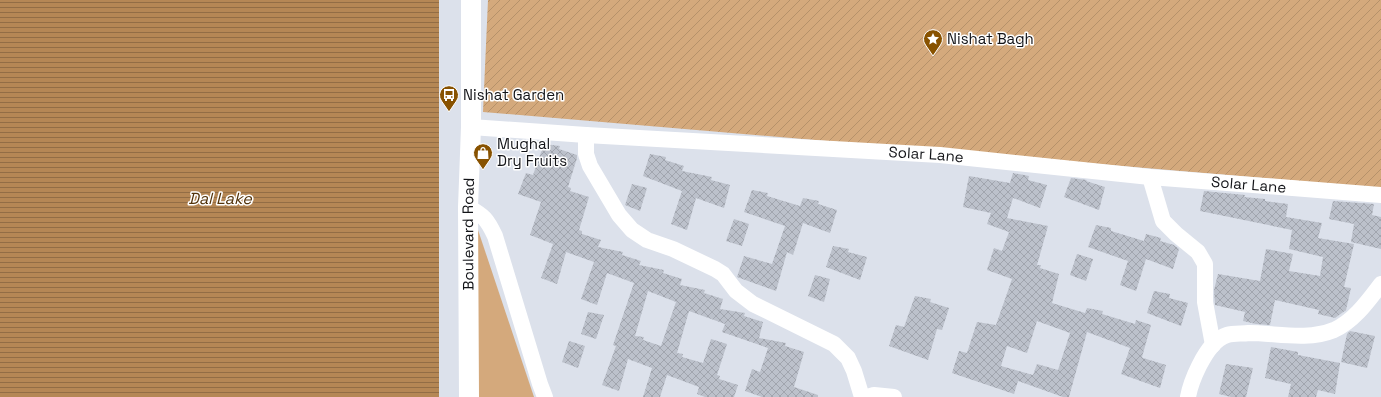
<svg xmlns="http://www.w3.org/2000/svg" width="1381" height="397" font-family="'Space Grotesk',sans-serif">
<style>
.park{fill:#d4a97c}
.garden{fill:url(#garden-furrows)}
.water{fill:url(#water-rules)}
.building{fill:url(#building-cross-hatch);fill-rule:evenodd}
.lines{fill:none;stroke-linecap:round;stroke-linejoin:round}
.minor{stroke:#fff;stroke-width:16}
.major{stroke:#fff;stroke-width:20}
.labels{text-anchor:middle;stroke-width:3;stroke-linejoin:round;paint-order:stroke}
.poi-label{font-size:15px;fill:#131418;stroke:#fff;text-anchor:start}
.street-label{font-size:15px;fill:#131418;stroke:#fff}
.water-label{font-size:16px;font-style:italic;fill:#53330a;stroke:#fff}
</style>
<defs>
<pattern id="garden-furrows" width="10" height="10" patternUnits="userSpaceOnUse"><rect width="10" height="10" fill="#d4a97c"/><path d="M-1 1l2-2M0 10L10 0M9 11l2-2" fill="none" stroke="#b5916a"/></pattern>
<pattern id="water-rules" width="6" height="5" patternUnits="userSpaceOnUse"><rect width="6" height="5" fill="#b58755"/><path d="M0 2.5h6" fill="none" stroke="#926d45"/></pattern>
<pattern id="building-cross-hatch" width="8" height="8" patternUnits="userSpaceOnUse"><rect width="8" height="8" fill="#bcc1cb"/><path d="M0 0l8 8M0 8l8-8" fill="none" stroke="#a1a5ae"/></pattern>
</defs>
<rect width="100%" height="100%" fill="#dce1eb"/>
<polygon class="park" points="477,227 534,397 478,397"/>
<polygon class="garden" points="488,0 1381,0 1381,188 483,112"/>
<rect class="water" x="0" y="0" width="439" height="397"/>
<g class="building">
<path d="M 544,144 L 560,146 L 559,149 L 577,155 L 577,158 L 568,187 L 571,188 L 570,191 L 589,197 L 579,230 L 582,231 L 582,234 L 601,240 L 598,247 L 623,252 L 622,255 L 641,261 L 639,265 L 664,270 L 663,273 L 682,279 L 680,285 L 705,290 L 704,293 L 723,299 L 720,309 L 745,313 L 744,316 L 763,322 L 759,338 L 786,343 L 785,346 L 804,352 L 794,387 L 818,395 L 818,397 L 762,397 L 745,391 L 752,369 L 760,372 L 768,348 L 722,332 L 725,324 L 689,311 L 677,353 L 683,354 L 682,357 L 703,363 L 711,339 L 727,344 L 717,375 L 720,376 L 719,379 L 738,385 L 734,397 L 705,397 L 697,394 L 699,387 L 667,375 L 660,397 L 643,397 L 652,368 L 628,359 L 619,391 L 602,385 L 616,346 L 613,345 L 634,283 L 607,273 L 597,305 L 581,299 L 594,262 L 566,252 L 557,284 L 541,278 L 553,244 L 530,235 L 541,202 L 518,194 L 526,173 L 533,175 ZM 648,291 L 676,302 L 661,346 L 643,340 L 644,337 L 635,336 Z"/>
<polygon points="650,154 666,157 665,160 684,166 682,171 712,177 711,180 730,185 724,208 696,198 687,230 671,224 682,191 643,176"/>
<path d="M 1013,173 L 1029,176 L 1028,180 L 1047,185 L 1040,208 L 1013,198 L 1007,218 L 1048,226 L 1037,265 L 1041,265 L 1040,268 L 1059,274 L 1052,303 L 1085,313 L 1087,308 L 1103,311 L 1102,314 L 1135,324 L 1136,320 L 1151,325 L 1142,357 L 1143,358 L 1166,365 L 1160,388 L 1121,374 L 1130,348 L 1087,332 L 1069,397 L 1063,397 L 1018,381 L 1014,394 L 952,373 L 959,351 L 967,353 L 977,322 L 996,325 L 1012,279 L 987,270 L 994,248 L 1002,251 L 1009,232 L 987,224 L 991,213 L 963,207 L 969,176 L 1010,183 ZM 1037,321 L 1070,333 L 1058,370 L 1037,364 L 1033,375 L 1001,366 L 1007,346 L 1027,353 Z"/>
<polygon points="1071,178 1087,180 1086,181 1105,187 1099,210 1064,197"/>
<polygon points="632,184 647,188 640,211 625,205"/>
<polygon points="752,190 768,193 767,196 800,206 803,198 819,201 818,204 837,210 830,233 803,223 793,255 787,252 776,291 737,277 744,256 772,264 785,226 744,212"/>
<polygon points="1204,191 1245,195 1244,197 1265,199 1265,201 1288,204 1286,217 1322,223 1318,238 1354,244 1344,287 1351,288 1346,310 1335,318 1318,314 1319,310 1275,300 1270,325 1256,324 1243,321 1245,312 1215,305 1214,290 1218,274 1260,281 1266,249 1293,254 1289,271 1320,276 1323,257 1289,249 1292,230 1200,211"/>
<polygon points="1333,201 1374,204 1372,215 1381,217 1381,249 1351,242 1354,224 1329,219"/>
<polygon points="734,219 749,224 742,246 726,241"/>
<polygon points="1096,225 1111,228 1111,231 1144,241 1146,234 1161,238 1160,241 1174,245 1179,249 1173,269 1146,259 1136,291 1120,285 1128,261 1088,247"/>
<polygon points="833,246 849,249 848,252 867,257 860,280 826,267"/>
<polygon points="1077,254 1093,259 1086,281 1070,275"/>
<polygon points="815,275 830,279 824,302 808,296"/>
<polygon points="1154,291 1170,294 1169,298 1188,303 1181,326 1147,313"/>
<polygon points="915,296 931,299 930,302 949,308 942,330 937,329 928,360 889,346 896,325 904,327"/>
<polygon points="588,312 604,315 596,339 581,334"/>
<polygon points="1350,331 1375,336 1367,368 1341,362 1347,334"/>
<polygon points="569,341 585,346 578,368 562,362"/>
<polygon points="1271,347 1298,352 1298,355 1340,363 1335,394 1318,390 1316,397 1288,397 1291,384 1265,378"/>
<polygon points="1226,364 1253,368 1246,397 1231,397 1219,394"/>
</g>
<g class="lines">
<g class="minor">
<path id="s1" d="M 471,127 L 586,135 L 940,155 L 1150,177 L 1381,195"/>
<polyline points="586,135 586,154 590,166 619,215 632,230 647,240 673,249 715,269 723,274 736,291 753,304 834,344 848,358 854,371 862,397"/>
<polyline points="1150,177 1163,221 1176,234 1198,252 1205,264 1205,302 1213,345"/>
<path d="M 468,207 C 484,216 487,219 495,236 L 540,384 L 545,397"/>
<polyline points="867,397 874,395 894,397"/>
<path d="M 1188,397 C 1190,386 1194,376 1199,366 C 1205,354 1214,339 1227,335 C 1234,333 1242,334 1249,333 C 1276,333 1307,341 1334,330 C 1354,321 1368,301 1381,284"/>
</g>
<path class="major" id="s2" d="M 469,397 L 468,207 L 471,127 L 471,0"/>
</g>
<defs>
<g id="sight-pin" transform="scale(1)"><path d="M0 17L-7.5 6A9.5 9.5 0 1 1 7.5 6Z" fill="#885200" stroke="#fff"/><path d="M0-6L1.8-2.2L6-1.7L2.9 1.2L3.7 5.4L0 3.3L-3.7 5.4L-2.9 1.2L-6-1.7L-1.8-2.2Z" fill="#fff"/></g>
<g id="bus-pin" transform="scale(1)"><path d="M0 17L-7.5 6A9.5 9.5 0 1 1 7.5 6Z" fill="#885200" stroke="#fff"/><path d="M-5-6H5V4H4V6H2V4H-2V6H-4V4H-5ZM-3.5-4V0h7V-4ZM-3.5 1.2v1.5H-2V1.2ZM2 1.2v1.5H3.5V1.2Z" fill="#fff"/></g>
<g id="shop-pin" transform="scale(1)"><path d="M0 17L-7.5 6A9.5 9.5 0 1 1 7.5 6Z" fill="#885200" stroke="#fff"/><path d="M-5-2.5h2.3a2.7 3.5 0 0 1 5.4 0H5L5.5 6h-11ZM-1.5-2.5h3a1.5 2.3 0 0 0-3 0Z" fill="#fff"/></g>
</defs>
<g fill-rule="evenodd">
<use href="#sight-pin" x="933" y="39"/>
<use href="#bus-pin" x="449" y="95"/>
<use href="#shop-pin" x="483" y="153"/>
</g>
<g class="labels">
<g class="poi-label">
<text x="947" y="44">Nishat Bagh</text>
<text x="463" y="100">Nishat Garden</text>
<text x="497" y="149">Mughal<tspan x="497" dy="17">Dry Fruits</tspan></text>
</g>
<g class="street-label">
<text dy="5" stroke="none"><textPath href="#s1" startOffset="456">Solar Lane</textPath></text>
<text dy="5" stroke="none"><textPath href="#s1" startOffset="780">Solar Lane</textPath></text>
<text dy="5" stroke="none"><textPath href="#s2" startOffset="163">Boulevard Road</textPath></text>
</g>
<g class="water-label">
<text x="220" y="204">Dal Lake</text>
</g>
</g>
</svg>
